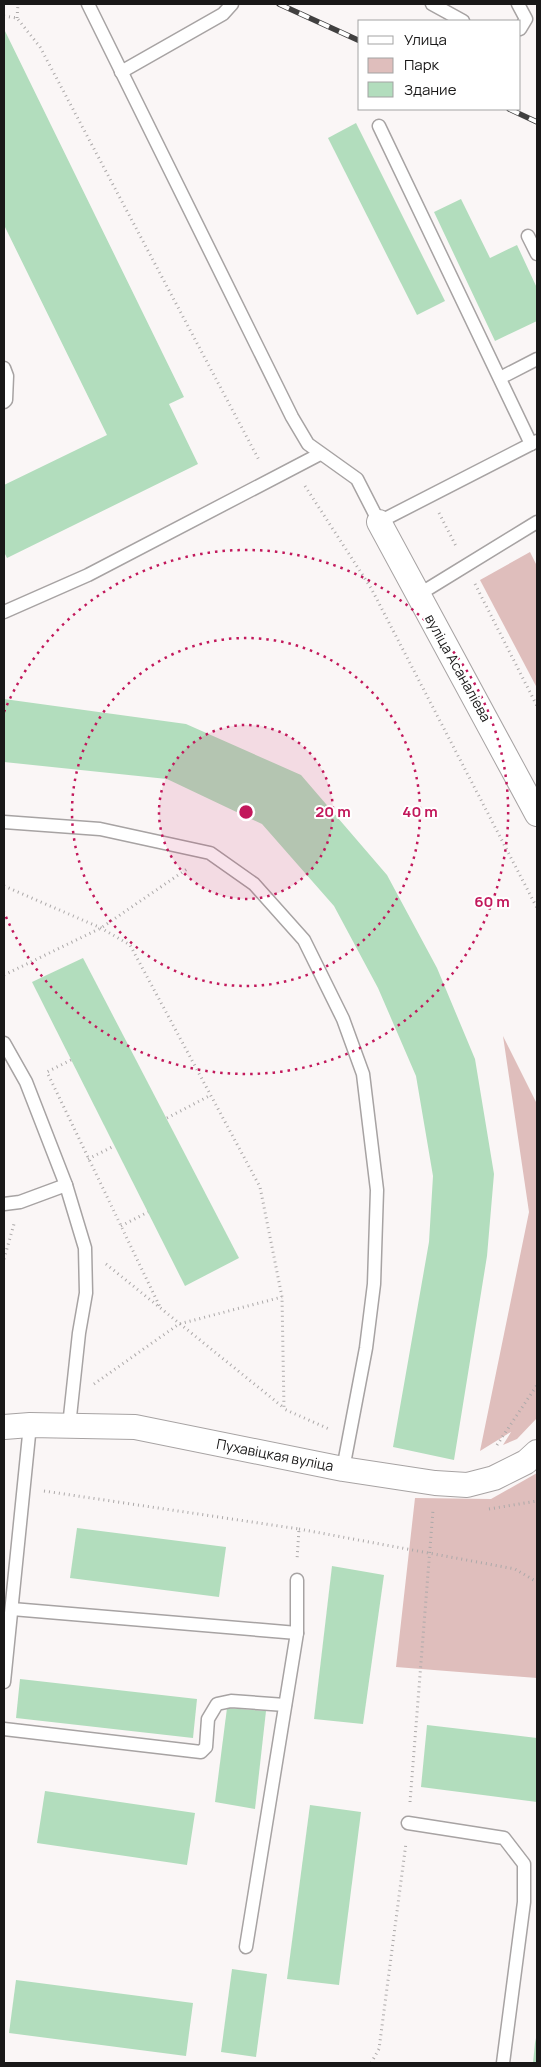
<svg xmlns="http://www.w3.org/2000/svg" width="541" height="2067" font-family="Manrope,sans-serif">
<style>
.green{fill:#dfbebc}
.building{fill:#b2ddbd}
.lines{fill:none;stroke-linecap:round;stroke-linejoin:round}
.service-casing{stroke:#a7a3a3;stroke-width:15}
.minor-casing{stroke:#a7a3a3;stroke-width:26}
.path{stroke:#aca9a9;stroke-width:3;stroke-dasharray:1 4;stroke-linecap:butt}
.service{stroke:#fff;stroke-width:12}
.minor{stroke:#fff;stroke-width:24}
.rail-casing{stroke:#414040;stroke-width:5.5}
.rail{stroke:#fff;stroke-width:4;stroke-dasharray:11;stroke-linecap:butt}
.ring{fill:none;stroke:#c2185b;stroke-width:2.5;stroke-dasharray:2.5 5}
.labels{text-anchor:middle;stroke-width:4;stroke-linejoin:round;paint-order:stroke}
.street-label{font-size:14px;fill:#191818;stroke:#fff}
.centre{fill:#c2185b;stroke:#fff;stroke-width:2.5}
.ring-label{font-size:15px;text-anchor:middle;font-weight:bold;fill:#c2185b;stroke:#fff;stroke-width:4;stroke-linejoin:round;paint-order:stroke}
</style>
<rect width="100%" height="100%" fill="#faf6f6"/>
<g class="green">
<polygon points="530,552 537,566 537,688 480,580"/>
<polygon points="503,1036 537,1104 537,1418 517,1439 503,1445 511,1432 480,1451 529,1212"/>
<polygon points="537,1473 537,1678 396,1667 415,1498 491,1499"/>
</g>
<g class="building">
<polygon points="4,29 184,397 169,404 198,464 7,558 4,552 4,485 107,435 4,225"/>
<polygon points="356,123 445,301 417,315 328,138"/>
<polygon points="461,199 490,258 517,245 537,288 537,321 495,341 434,212"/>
<polygon points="4,699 186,724 301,775 387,875 437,968 475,1059 494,1174 487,1256 454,1460 393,1447 429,1242 433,1176 416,1076 378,988 334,906 262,824 167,779 4,762"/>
<polygon points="83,958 239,1258 185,1286 32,982"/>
<polygon points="77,1528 226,1547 219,1597 70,1578"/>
<polygon points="332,1566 384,1575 363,1724 314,1719"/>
<polygon points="20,1679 197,1699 193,1738 16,1718"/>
<polygon points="227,1708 266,1711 255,1809 215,1802"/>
<polygon points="427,1725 537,1738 537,1802 421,1787"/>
<polygon points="45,1791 195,1813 187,1865 37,1843"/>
<polygon points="310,1805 361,1812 339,1985 287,1979"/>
<polygon points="232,1969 267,1974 256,2057 221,2052"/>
<polygon points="16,1980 193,2003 186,2056 9,2033"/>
<polygon points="536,2038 537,2063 533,2063 535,2043"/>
</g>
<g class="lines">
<g class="service-casing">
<g id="service">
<polyline points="88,4 292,417 308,444 357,479 379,522 537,441"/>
<polyline points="432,4 463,21"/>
<polyline points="518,4 526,19 520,29"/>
<polyline points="121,72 223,14 232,4"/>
<polyline points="379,126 531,444"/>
<polyline points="528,236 537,254"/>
<polyline points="4,368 7,376 6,400 4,402"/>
<polyline points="500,378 537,359"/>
<polyline points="418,595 537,522"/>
<polyline points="4,612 88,575 320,454"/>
<polyline points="4,822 100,829 210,853 254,884 304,940 343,1019 363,1074 377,1190 374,1284 366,1348 343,1469"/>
<polyline points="4,1043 26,1082 66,1185 85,1248 86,1293 79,1333 69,1426"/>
<polyline points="4,1204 20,1202 66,1185"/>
<polyline points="12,1609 297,1633"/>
<polyline points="4,1682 30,1425"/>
<polyline points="4,1729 201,1752 206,1747 208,1719 217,1704 231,1701 285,1705"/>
<polyline points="408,1823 504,1838 524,1864 524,1902 503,2063"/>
<polyline points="246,1947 297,1633 297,1580"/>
</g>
</g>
<g class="minor-casing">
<g id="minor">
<polyline points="379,522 537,814"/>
<polyline points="4,1427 30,1425 135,1427 343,1469 435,1483 467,1485 494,1478 526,1462 537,1452"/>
</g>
</g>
<g class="path">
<polyline points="4,16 17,18 40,47 260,462"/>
<polyline points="17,18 18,4"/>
<polyline points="305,486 371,588 537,908"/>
<polyline points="439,513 457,548"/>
<polyline points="475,584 537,706"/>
<polyline points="4,886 101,928 130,945 260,1187 282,1297 284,1409 329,1429"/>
<polyline points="4,975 101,928 187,869"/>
<polyline points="71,1060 47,1072 160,1307"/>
<polyline points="167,1118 211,1095"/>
<polyline points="88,1159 114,1146"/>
<polyline points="121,1226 148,1212"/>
<polyline points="4,1259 14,1224"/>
<polyline points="106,1264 284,1408"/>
<polyline points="94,1384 179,1324 282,1297"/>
<polyline points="497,1445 537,1385"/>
<polyline points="44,1491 299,1529 297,1560"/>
<polyline points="489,1509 537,1501"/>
<polyline points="299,1529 515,1569 537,1582"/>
<polyline points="410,1802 433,1510"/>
<polyline points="371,2063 379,2049 406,1843"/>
</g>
<use href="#service" class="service"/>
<use href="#minor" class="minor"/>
<g class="rail-casing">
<g id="rail">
<polyline points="279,4 360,41"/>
<polyline points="509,109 537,122"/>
</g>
</g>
<use href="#rail" class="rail"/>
</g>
<circle cx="246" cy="812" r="87" fill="#c2185b" fill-opacity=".12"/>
<g class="ring">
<circle cx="246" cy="812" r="87"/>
<circle cx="246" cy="812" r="174"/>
<path d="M4 712A262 262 0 1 1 4 912"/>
</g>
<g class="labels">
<g class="street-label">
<text transform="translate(458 668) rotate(61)" y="5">вуліца Асаналіева</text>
<text transform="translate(275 1455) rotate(11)" y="5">Пухавіцкая вуліца</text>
</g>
</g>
<circle cx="246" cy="812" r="8" class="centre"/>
<g class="ring-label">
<text x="333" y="817">20 m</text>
<text x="420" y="817">40 m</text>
<text x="492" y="907">60 m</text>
</g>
<rect width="541" height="2067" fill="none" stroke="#191818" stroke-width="10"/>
<rect x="358" y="20" width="162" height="90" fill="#ffffff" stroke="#a3a3a3"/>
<rect x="368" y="36" width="25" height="8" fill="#ffffff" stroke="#a3a3a3"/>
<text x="404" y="45" font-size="15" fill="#191818">Улица</text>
<rect x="368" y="58" width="25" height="15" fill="#dfbebc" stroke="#a3a3a3"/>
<text x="404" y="70" font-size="15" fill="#191818">Парк</text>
<rect x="368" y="82" width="25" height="15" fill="#b2ddbd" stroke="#a3a3a3"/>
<text x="404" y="95" font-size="15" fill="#191818">Здание</text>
</svg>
